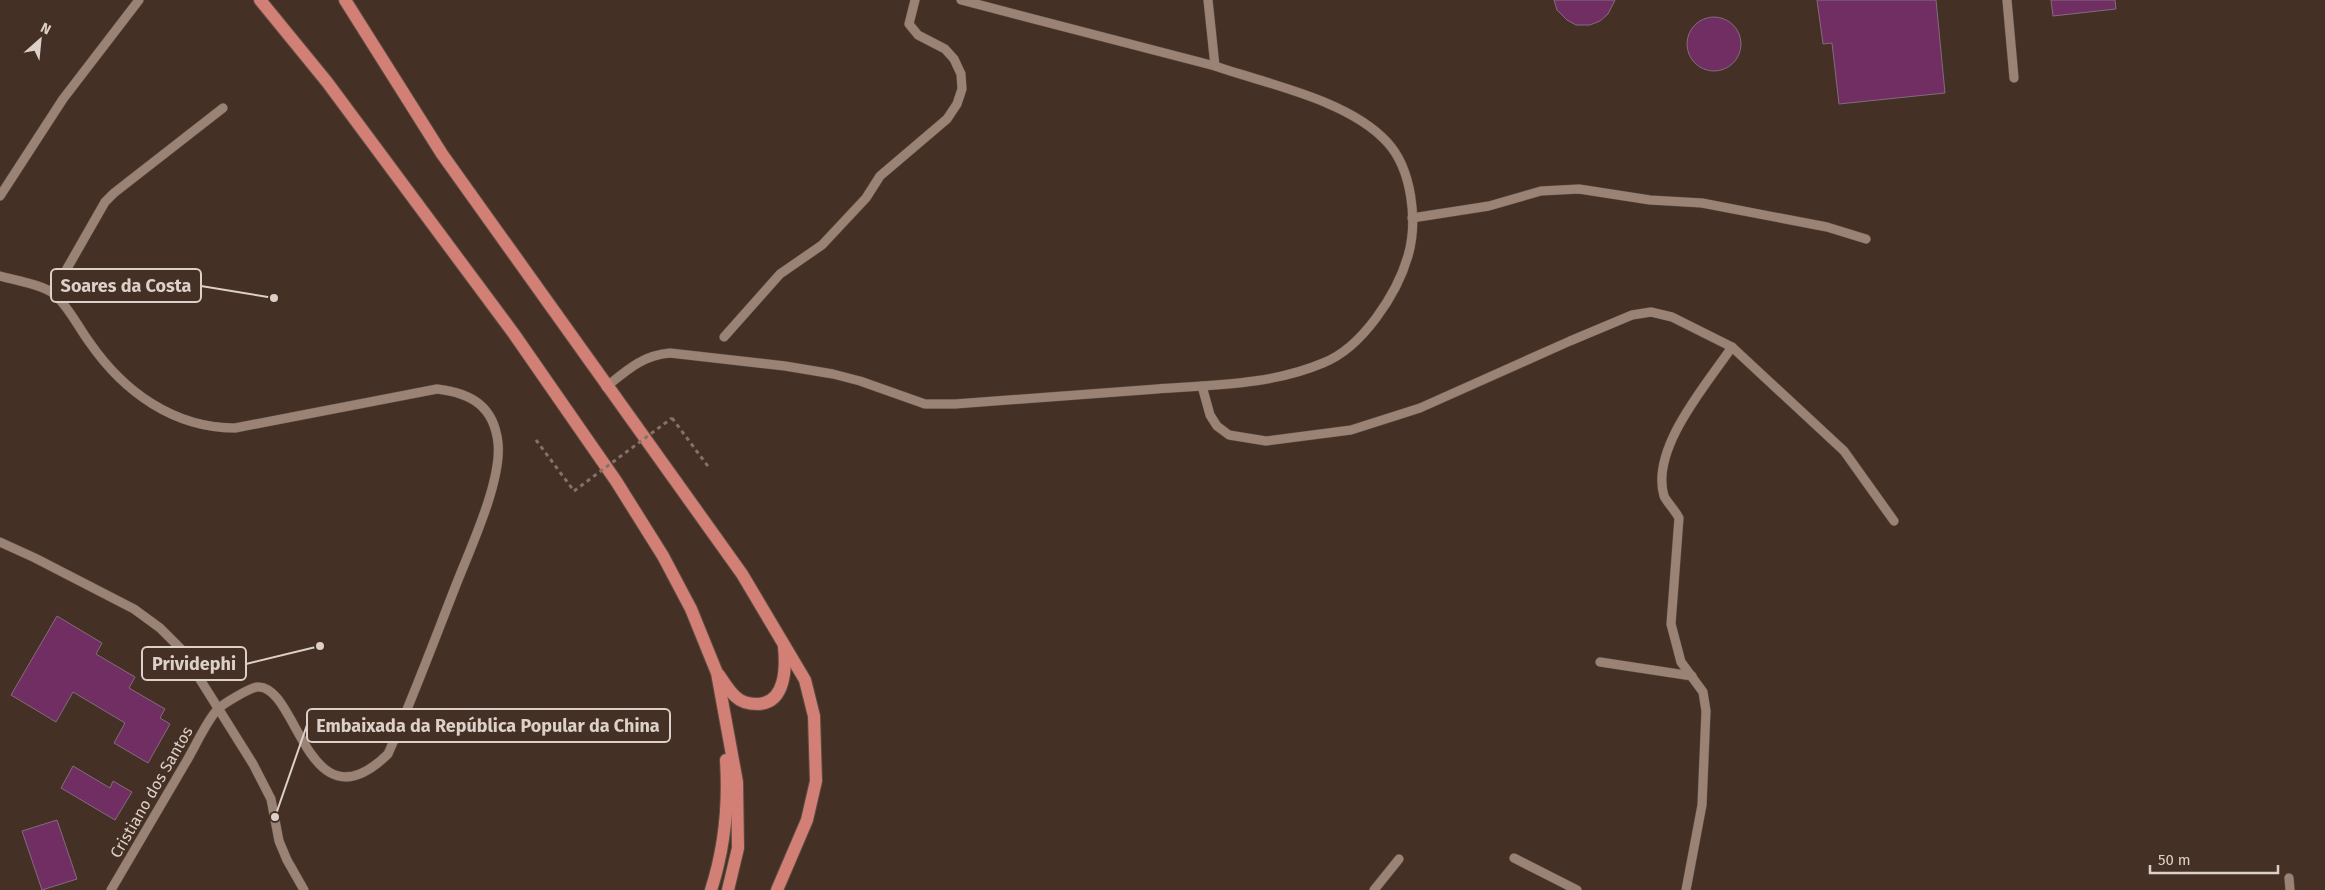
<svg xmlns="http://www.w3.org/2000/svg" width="2325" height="890" font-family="'Fira Sans',sans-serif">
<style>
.building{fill:#712e62;stroke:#826c7c}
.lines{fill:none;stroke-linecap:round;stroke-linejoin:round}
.minor-casing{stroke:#5c4c41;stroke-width:10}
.major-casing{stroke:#5c4c41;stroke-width:14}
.path{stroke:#847269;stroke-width:3;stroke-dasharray:4 4;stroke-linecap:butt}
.minor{stroke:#9a8274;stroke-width:9}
.major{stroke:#d28075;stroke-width:12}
.path-bridge{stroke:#847269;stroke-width:3;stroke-dasharray:4 4;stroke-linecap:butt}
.labels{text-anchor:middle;stroke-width:4;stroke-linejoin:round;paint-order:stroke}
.street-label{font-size:16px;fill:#ddd0c9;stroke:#443024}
.leader{fill:none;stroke:#ddd0c9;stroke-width:2}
.callout-dot{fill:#ddd0c9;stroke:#443024;stroke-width:2}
.callout{fill:#443024;stroke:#ddd0c9;stroke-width:2}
.callout-label{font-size:18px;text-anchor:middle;font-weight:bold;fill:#ddd0c9}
</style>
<rect width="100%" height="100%" fill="#443024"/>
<g class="building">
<polygon points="1554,0 1615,0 1608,14 1600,21 1590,25 1576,25 1567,20 1557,10"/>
<polygon points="1817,0 1936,0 1945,93 1839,104 1832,43 1823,44"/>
<polygon points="2051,0 2115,0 2116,9 2053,16"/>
<circle cx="1714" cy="44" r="27"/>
<polygon points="57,616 102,643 96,654 135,677 129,688 165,709 160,718 170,724 148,763 114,743 125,723 73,692 56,722 11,695"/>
<polygon points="73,766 110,788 113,781 132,792 115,820 61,788"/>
<polygon points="57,820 77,879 42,890 22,831"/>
</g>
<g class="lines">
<g class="minor-casing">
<g id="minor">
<polyline points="961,0 1215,66"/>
<polyline points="2007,0 2014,78"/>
<polyline points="0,196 63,99 139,0"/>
<polyline points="1412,218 1489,206 1541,191 1579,189 1650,200 1702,203 1827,227 1866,239"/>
<path d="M 0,276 C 14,280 44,285 54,294 C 69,307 78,327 90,343 C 124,392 174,428 235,428 L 437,389 C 471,393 494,406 498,443 C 502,481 470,549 456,585 C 434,641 413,698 388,754 C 307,833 298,683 257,687 C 250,688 222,704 217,710 C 206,722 195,747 186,762 C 161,805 136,847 111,890"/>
<polyline points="53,293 105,202 114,193 223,108"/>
<polyline points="724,337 780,274 822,245 866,198 880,176 947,119 957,104 962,89 961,74 954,59 945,49 918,35 909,24 915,0"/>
<polyline points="1202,386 1210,415 1217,426 1229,435 1266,441 1351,430 1420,408 1570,341 1632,315 1651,312 1672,317 1732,347 1844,451 1894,521"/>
<path d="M 606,387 C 627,370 643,355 670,353 L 785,366 L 833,374 L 860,381 L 925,404 L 955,404 C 1022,399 1089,394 1157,389 C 1213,385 1271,385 1323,363 C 1362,348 1397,294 1408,256 C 1418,221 1412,169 1387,142 C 1349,100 1267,84 1215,66 L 1208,0"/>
<polyline points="0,542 35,558 134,609 160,628 181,649 253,764 271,799 279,841 287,860 304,890"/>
<polyline points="1600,662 1692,676"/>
<polyline points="1514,858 1577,890"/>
<polyline points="2289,878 2290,890"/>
<polyline points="1374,890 1399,859"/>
<path d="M 1686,890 L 1702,805 L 1706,711 L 1703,692 L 1681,662 L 1671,624 L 1679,518 C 1675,510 1666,501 1664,496 C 1650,449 1706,385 1732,347"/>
</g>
</g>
<g class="major-casing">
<g id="major">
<polyline points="260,0 327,82 514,334 616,481 663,556 691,609 717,673 737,782 738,848 728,890"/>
<polyline points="345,0 442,154 742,574 805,680 814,716 816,781 807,820 777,890"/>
<path d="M 719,675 C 724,682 729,691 736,697 C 742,703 750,704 758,704 C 786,703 786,667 784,647"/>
<path d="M 711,890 C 725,847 729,806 726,760"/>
</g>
</g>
<g class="path">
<polyline points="672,418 710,469"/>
<polyline points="536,440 574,491"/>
</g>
<use href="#minor" class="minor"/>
<use href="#major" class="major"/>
<polyline class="path-bridge" points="574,491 672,418"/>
</g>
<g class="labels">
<g class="street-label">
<text transform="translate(151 792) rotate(-60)" y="6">Cristiano dos Santos</text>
</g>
</g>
<path class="leader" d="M274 298L201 286M320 646L246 664M275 817L307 725"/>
<g class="callout-dot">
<circle cx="274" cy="298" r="5"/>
<circle cx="320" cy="646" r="5"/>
<circle cx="275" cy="817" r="5"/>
</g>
<g class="callout">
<rect x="51" y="269" width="150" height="33" rx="5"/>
<rect x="142" y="647" width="104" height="33" rx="5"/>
<rect x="307" y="709" width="363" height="33" rx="5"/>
</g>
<g class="callout-label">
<text x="126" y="292">Soares da Costa</text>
<text x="194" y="670">Prividephi</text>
<text x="488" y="732">Embaixada da República Popular da China</text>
</g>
<g transform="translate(40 40) rotate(27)" stroke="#443024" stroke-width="4" paint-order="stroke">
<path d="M0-4L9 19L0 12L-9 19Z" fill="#ddd0c9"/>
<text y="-8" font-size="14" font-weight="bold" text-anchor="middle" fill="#ddd0c9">N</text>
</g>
<path d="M2150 865v8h128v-8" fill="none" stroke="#ddd0c9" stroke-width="2.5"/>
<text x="2158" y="865" font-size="15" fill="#ddd0c9" stroke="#443024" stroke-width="4" paint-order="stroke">50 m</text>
</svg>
